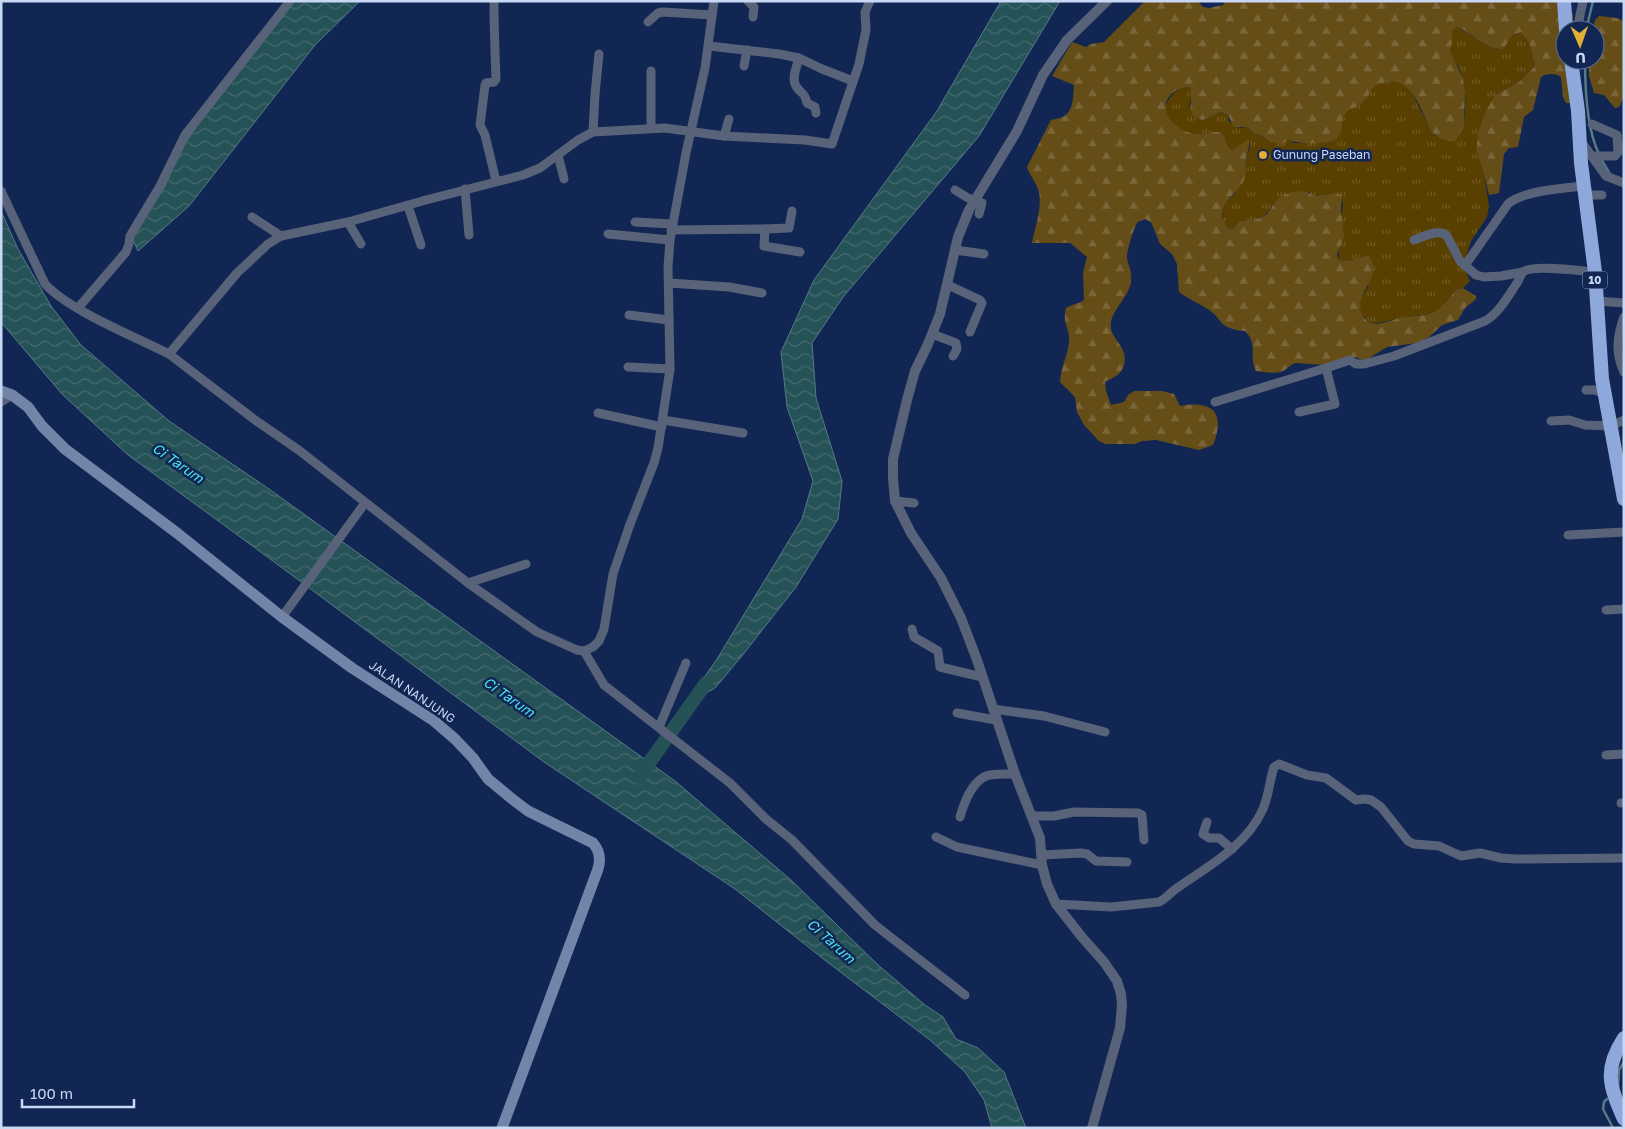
<svg xmlns="http://www.w3.org/2000/svg" width="1625" height="1129" font-family="'Golos Text',sans-serif">
<style>
.grass{fill:url(#grass-tufts)}
.forest{fill:url(#forest-firs)}
.water{fill:url(#water-waves);stroke:#567a86}
.lines{fill:none;stroke-linecap:round;stroke-linejoin:round}
.stream{stroke:#567a86;stroke-width:2.5}
.river{stroke:#255257;stroke-width:14}
.minor{stroke:#58637a;stroke-width:9}
.tertiary{stroke:#58637a;stroke-width:10}
.secondary{stroke:#7284a8;stroke-width:11}
.trunk{stroke:#8ea8dc;stroke-width:14}
.poi-dot{fill:#e3ae35;stroke:#112652;stroke-width:2}
.labels{text-anchor:middle;stroke-width:5;stroke-linejoin:round;paint-order:stroke}
.shield{fill:#112652;stroke:#92a3c4;stroke-width:1}
.shield-label{font-size:11px;font-weight:bold;fill:#c9d8f5}
.poi-label{font-size:12px;fill:#c9d8f5;stroke:#112652;text-anchor:start}
.street-label{font-size:12px;fill:#c9d8f5;stroke:#112652}
.water-label{font-size:14px;font-style:italic;fill:#4ce2ef;stroke:#112652}
</style>
<defs>
<pattern id="grass-tufts" width="24" height="20" patternUnits="userSpaceOnUse" patternTransform="scale(1.25)"><rect width="24" height="20" fill="#594000"/><path d="M3 7l-1-3M5 7V3M7 7l1-3M15 17l-1-3M17 17v-4M19 17l1-3" fill="none" stroke="#705b26"/></pattern>
<pattern id="forest-firs" width="22" height="20" patternUnits="userSpaceOnUse" patternTransform="scale(1.25)"><rect width="22" height="20" fill="#654d18"/><path d="M5 1l3.5 6h-7zM16 11l3.5 6h-7z" fill="#7a663a"/></pattern>
<pattern id="water-waves" width="16" height="10" patternUnits="userSpaceOnUse" patternTransform="scale(1.25)"><rect width="16" height="10" fill="#255257"/><path d="M0 5q4-4 8 0t8 0" fill="none" stroke="#436a70"/></pattern>
</defs>
<rect width="100%" height="100%" fill="#112652"/>
<path class="grass" d="M 1457,27 C 1474,34 1483,50 1503,49 L 1513,35 L 1521,32 L 1529,43 L 1535,63 L 1534,67 L 1519,82 L 1495,95 L 1476,150 L 1484,174 L 1489,206 L 1487,217 L 1471,241 L 1465,260 L 1466,272 L 1470,281 L 1463,288 L 1457,289 L 1443,306 L 1438,310 L 1425,315 L 1405,317 L 1378,323 L 1371,323 L 1361,314 L 1359,305 L 1360,299 L 1368,287 L 1368,255 L 1348,261 L 1338,260 L 1343,202 L 1335,193 L 1314,196 L 1309,192 L 1277,200 L 1264,216 L 1252,220 L 1240,221 L 1233,229 L 1228,228 L 1223,222 L 1222,208 L 1223,205 L 1234,195 L 1246,172 L 1246,159 L 1250,146 L 1249,140 L 1232,150 L 1227,146 C 1225,125 1212,133 1198,134 C 1183,135 1166,121 1165,107 C 1171,94 1176,88 1190,87 L 1192,94 L 1189,106 L 1203,120 L 1221,112 L 1228,115 L 1229,121 L 1240,128 L 1247,127 L 1254,134 L 1261,135 L 1270,142 L 1288,140 L 1294,143 L 1309,143 L 1332,140 L 1341,131 L 1342,118 L 1346,112 L 1364,101 L 1367,94 L 1376,84 L 1390,81 L 1397,81 L 1403,83 L 1411,91 L 1431,131 L 1435,136 L 1464,127 C 1466,107 1467,87 1459,68 C 1456,63 1450,57 1450,51 C 1451,44 1452,38 1452,31 Z"/>
<g class="forest">
<path d="M 1145,1 L 1198,1 L 1203,7 L 1209,8 L 1223,5 L 1226,1 L 1566,1 L 1573,14 L 1573,30 L 1565,30 L 1565,60 L 1571,103 L 1566,103 L 1563,97 L 1561,77 C 1556,73 1546,73 1541,77 L 1533,110 L 1524,117 L 1518,147 L 1509,148 L 1504,154 L 1499,193 L 1489,195 L 1484,174 L 1476,150 L 1479,130 L 1487,109 L 1495,95 L 1519,82 L 1534,67 L 1535,63 L 1529,43 L 1521,32 L 1513,35 L 1503,49 C 1483,50 1474,33 1457,27 L 1452,31 L 1452,44 L 1450,51 L 1463,79 L 1465,92 L 1464,127 L 1455,142 C 1445,140 1438,139 1431,131 C 1422,113 1412,75 1386,82 C 1382,83 1378,83 1375,86 C 1370,90 1368,97 1364,101 C 1359,107 1350,107 1345,114 C 1340,120 1344,129 1339,136 C 1332,146 1298,144 1288,140 L 1282,144 L 1270,142 L 1261,135 L 1254,134 L 1247,127 L 1234,127 L 1228,115 L 1221,112 L 1203,120 C 1182,114 1195,102 1190,87 C 1164,88 1156,114 1180,128 C 1184,131 1189,133 1194,134 C 1209,135 1225,123 1227,146 L 1232,150 L 1249,139 C 1250,147 1247,152 1246,159 C 1245,165 1247,172 1245,178 C 1237,197 1210,206 1228,228 L 1233,229 L 1240,221 C 1249,220 1257,220 1264,216 C 1270,212 1272,205 1277,200 C 1287,191 1304,188 1314,196 L 1335,193 L 1342,195 L 1341,209 L 1344,236 L 1337,254 L 1338,260 L 1348,261 L 1368,255 C 1386,276 1354,291 1361,312 C 1362,316 1367,321 1371,323 C 1381,326 1395,318 1405,317 C 1412,316 1419,316 1425,315 C 1429,314 1435,311 1439,309 C 1446,304 1451,295 1457,289 L 1463,288 L 1476,296 L 1476,299 L 1465,308 L 1458,320 L 1442,325 L 1429,337 L 1417,343 L 1387,347 L 1366,360 L 1359,359 L 1356,357 L 1349,357 L 1325,365 L 1295,363 C 1290,365 1289,367 1285,370 C 1277,375 1265,372 1256,371 C 1248,356 1259,345 1245,331 C 1215,328 1226,320 1206,308 C 1197,302 1188,299 1179,292 L 1177,264 L 1172,254 L 1160,244 L 1151,222 L 1145,219 C 1144,220 1140,221 1138,222 C 1134,226 1126,253 1127,259 C 1129,268 1132,271 1131,281 C 1129,297 1113,309 1111,322 C 1108,339 1129,345 1124,365 C 1121,375 1114,377 1105,382 L 1106,391 L 1111,405 L 1124,402 L 1128,395 L 1134,391 L 1162,391 L 1174,394 L 1180,406 C 1213,400 1226,413 1213,445 L 1199,450 L 1156,440 L 1142,441 L 1135,444 L 1105,444 L 1099,441 L 1084,425 L 1077,412 L 1075,397 L 1060,382 C 1060,368 1070,351 1069,339 C 1069,326 1062,324 1066,308 C 1072,304 1079,304 1084,300 L 1083,273 L 1087,257 L 1070,243 L 1032,243 C 1035,227 1042,209 1039,192 C 1037,183 1029,175 1027,167 L 1051,120 C 1054,119 1057,119 1060,118 C 1074,114 1073,97 1074,85 L 1052,76 L 1072,42 L 1086,47 L 1091,44 L 1104,42 Z"/>
<polygon points="1599,16 1617,18 1624,21 1624,96 1619,107 1615,108 1604,95 1594,93 1589,76 1589,60 1595,60 1595,30 1593,30 1595,20"/>
</g>
<g class="water">
<polygon points="294,1 360,1 315,45 189,206 138,251 132,238 165,186 179,153 196,127"/>
<polygon points="1001,1 1060,1 979,136 843,297 812,343 816,398 842,481 838,519 796,587 741,657 715,688 697,698 694,692 717,659 802,519 813,481 787,407 781,352 814,280 937,111"/>
<polygon points="1,211 18,249 51,306 81,345 169,421 269,489 675,781 791,880 878,965 925,1005 943,1017 956,1039 978,1048 1004,1072 1026,1128 992,1128 984,1100 965,1072 930,1040 826,961 735,889 544,762 258,550 128,455 62,394 1,322"/>
</g>
<g class="lines">
<g class="stream">
<polyline points="1586,30 1593,1"/>
<path d="M 1585,60 C 1585,87 1587,130 1599,154"/>
<polyline points="1601,159 1610,174"/>
<polyline points="1618,1087 1619,1070 1624,1062"/>
<polyline points="1607,1099 1604,1102 1603,1109 1613,1128"/>
</g>
<polyline class="river" points="639,777 706,683"/>
<g class="minor">
<path d="M 494,1 C 494,27 495,53 496,79 L 494,82 L 486,83 L 485,85 L 480,125 L 485,135 L 496,181"/>
<polyline points="714,1 705,68 686,153 670,240 668,267 670,369 658,448 654,463 629,527 613,574 604,629 599,641 593,647 584,651 577,650 537,632 468,583 300,451 255,420 169,354 237,273 268,244 281,236 348,222 426,200 523,175 540,168 578,140 593,132 665,128 724,136 805,140 832,144 859,64 866,30 865,12 870,1"/>
<polyline points="748,1 754,7 753,17"/>
<polyline points="648,22 658,13 663,12 712,15"/>
<polyline points="1577,30 1583,1"/>
<polyline points="709,46 779,54 799,58 822,69 853,81"/>
<path d="M 799,58 C 797,66 791,79 796,86 C 801,95 804,90 807,103 L 815,107 L 816,113"/>
<polyline points="744,66 747,50"/>
<polyline points="1592,124 1617,135 1618,152 1615,156 1592,156"/>
<polyline points="651,128 651,71"/>
<polyline points="593,132 595,94 599,54"/>
<polyline points="724,136 729,119"/>
<polyline points="1580,140 1606,176 1624,183"/>
<polyline points="558,155 564,179"/>
<polyline points="465,189 469,235"/>
<polyline points="955,190 968,198 982,203 979,214"/>
<path d="M 1,191 L 45,284 C 70,311 134,336 169,354"/>
<polyline points="1586,195 1602,195"/>
<polyline points="408,206 421,245"/>
<polyline points="252,217 281,236"/>
<polyline points="348,222 361,244"/>
<polyline points="635,222 672,224"/>
<polyline points="765,229 789,228 792,211"/>
<polyline points="671,230 765,229 764,246 800,252"/>
<polyline points="608,234 670,240"/>
<path d="M 1414,240 C 1424,237 1438,228 1447,236 L 1460,261 L 1476,275 L 1484,277 L 1501,276 L 1523,272"/>
<polyline points="955,250 984,254"/>
<path d="M 1466,264 L 1508,204 C 1522,191 1564,188 1584,186"/>
<polyline points="669,283 729,287 762,293"/>
<polyline points="948,285 980,300 982,303 970,332"/>
<polyline points="1596,301 1624,303"/>
<polyline points="78,308 126,252 129,244 130,236 160,186 185,135 290,1"/>
<polyline points="629,315 669,320"/>
<path d="M 1624,317 C 1617,336 1615,353 1624,372"/>
<polyline points="932,334 956,343 957,349 953,356"/>
<polyline points="628,367 670,369"/>
<polyline points="1586,390 1595,390 1604,394"/>
<polyline points="1,402 12,395"/>
<polyline points="1215,402 1326,368"/>
<path d="M 1299,412 L 1335,404 L 1326,368 L 1350,360 L 1356,364 L 1364,364 L 1394,356 L 1485,321 C 1500,312 1508,296 1517,283 C 1519,280 1520,275 1523,272 C 1532,264 1580,271 1595,272"/>
<polyline points="598,413 662,427"/>
<polyline points="663,420 743,433"/>
<polyline points="1551,421 1569,420 1585,425 1611,426 1624,420"/>
<polyline points="895,501 914,503"/>
<polyline points="1568,535 1624,532"/>
<polyline points="468,583 526,564"/>
<polyline points="1606,610 1624,609"/>
<polyline points="282,617 365,503"/>
<polyline points="912,629 914,637 938,651 940,667 982,677"/>
<polyline points="584,651 604,685 730,783 766,819 792,840 875,925 965,995"/>
<polyline points="993,709 1044,716 1105,732"/>
<polyline points="957,713 996,720"/>
<polyline points="659,727 686,663"/>
<polyline points="1606,755 1624,754"/>
<polyline points="1621,803 1624,803"/>
<polyline points="1032,816 1054,816 1074,812 1138,813 1142,815 1144,840"/>
<path d="M 960,817 C 964,803 972,782 986,776 C 994,773 1006,774 1015,774"/>
<polyline points="1207,822 1203,834 1209,838 1219,838 1232,849"/>
<polyline points="936,837 957,847 1042,865"/>
<polyline points="1042,855 1081,853 1087,854 1096,861 1127,862"/>
<path d="M 1056,904 L 1111,907 L 1159,902 C 1166,899 1171,892 1177,888 C 1207,867 1246,846 1262,811 C 1269,797 1269,782 1274,767 L 1279,764 L 1307,775 L 1326,778 L 1356,800 L 1365,799 L 1371,800 L 1381,807 L 1408,841 L 1414,844 L 1439,846 L 1461,856 L 1480,853 L 1501,858 L 1516,859 L 1624,858"/>
</g>
<polyline class="tertiary" points="1092,1128 1120,1028 1122,1005 1121,994 1117,981 1104,962 1081,936 1056,904 1047,884 1042,865 1040,838 1015,774 977,660 961,618 941,578 911,533 895,501 893,478 893,459 907,400 915,371 928,344 940,314 958,237 969,210 1017,131 1043,75 1067,40 1107,1"/>
<path class="secondary" d="M 1,391 L 12,395 L 28,407 L 42,426 L 65,449 L 177,533 L 282,617 L 352,668 L 434,721 L 455,739 L 473,758 L 488,779 L 511,798 L 528,811 L 593,843 C 600,851 601,859 598,869 L 502,1128"/>
<g class="trunk">
<polyline points="1564,1 1566,30"/>
<polyline points="1571,60 1578,111 1581,163 1595,272 1602,379 1624,499"/>
<path d="M 1624,1038 C 1603,1070 1610,1087 1624,1119"/>
</g>
</g>
<circle class="poi-dot" cx="1263" cy="155" r="5"/>
<g class="labels">
<rect class="shield" x="1582.5" y="271.5" width="25" height="17" rx="4"/>
<g class="shield-label">
<text x="1595" y="284">10</text>
</g>
<g class="poi-label">
<text x="1273" y="159">Gunung Paseban</text>
</g>
<g class="street-label">
<text transform="translate(412 692) rotate(34)" y="4">JALAN NANJUNG</text>
</g>
<g class="water-label">
<text transform="translate(178 463) rotate(35)" y="5">Ci Tarum</text>
<text transform="translate(509 697) rotate(35)" y="5">Ci Tarum</text>
<text transform="translate(831 941) rotate(42)" y="5">Ci Tarum</text>
</g>
</g>
<rect width="1625" height="1129" fill="none" stroke="#c9d8f5" stroke-width="5"/>
<g transform="translate(1580 45) rotate(178)"><circle r="24" fill="#112652" stroke="#5b6d93"/>
<path d="M0-4L9 19L0 12L-9 19Z" fill="#e3ae35"/>
<text y="-8" font-size="14" font-weight="bold" text-anchor="middle" fill="#c9d8f5">U</text>
</g>
<path d="M22 1099v8h112v-8" fill="none" stroke="#c9d8f5" stroke-width="2.5"/>
<text x="30" y="1099" font-size="15" fill="#c9d8f5" stroke="#112652" stroke-width="4" paint-order="stroke">100 m</text>
</svg>
